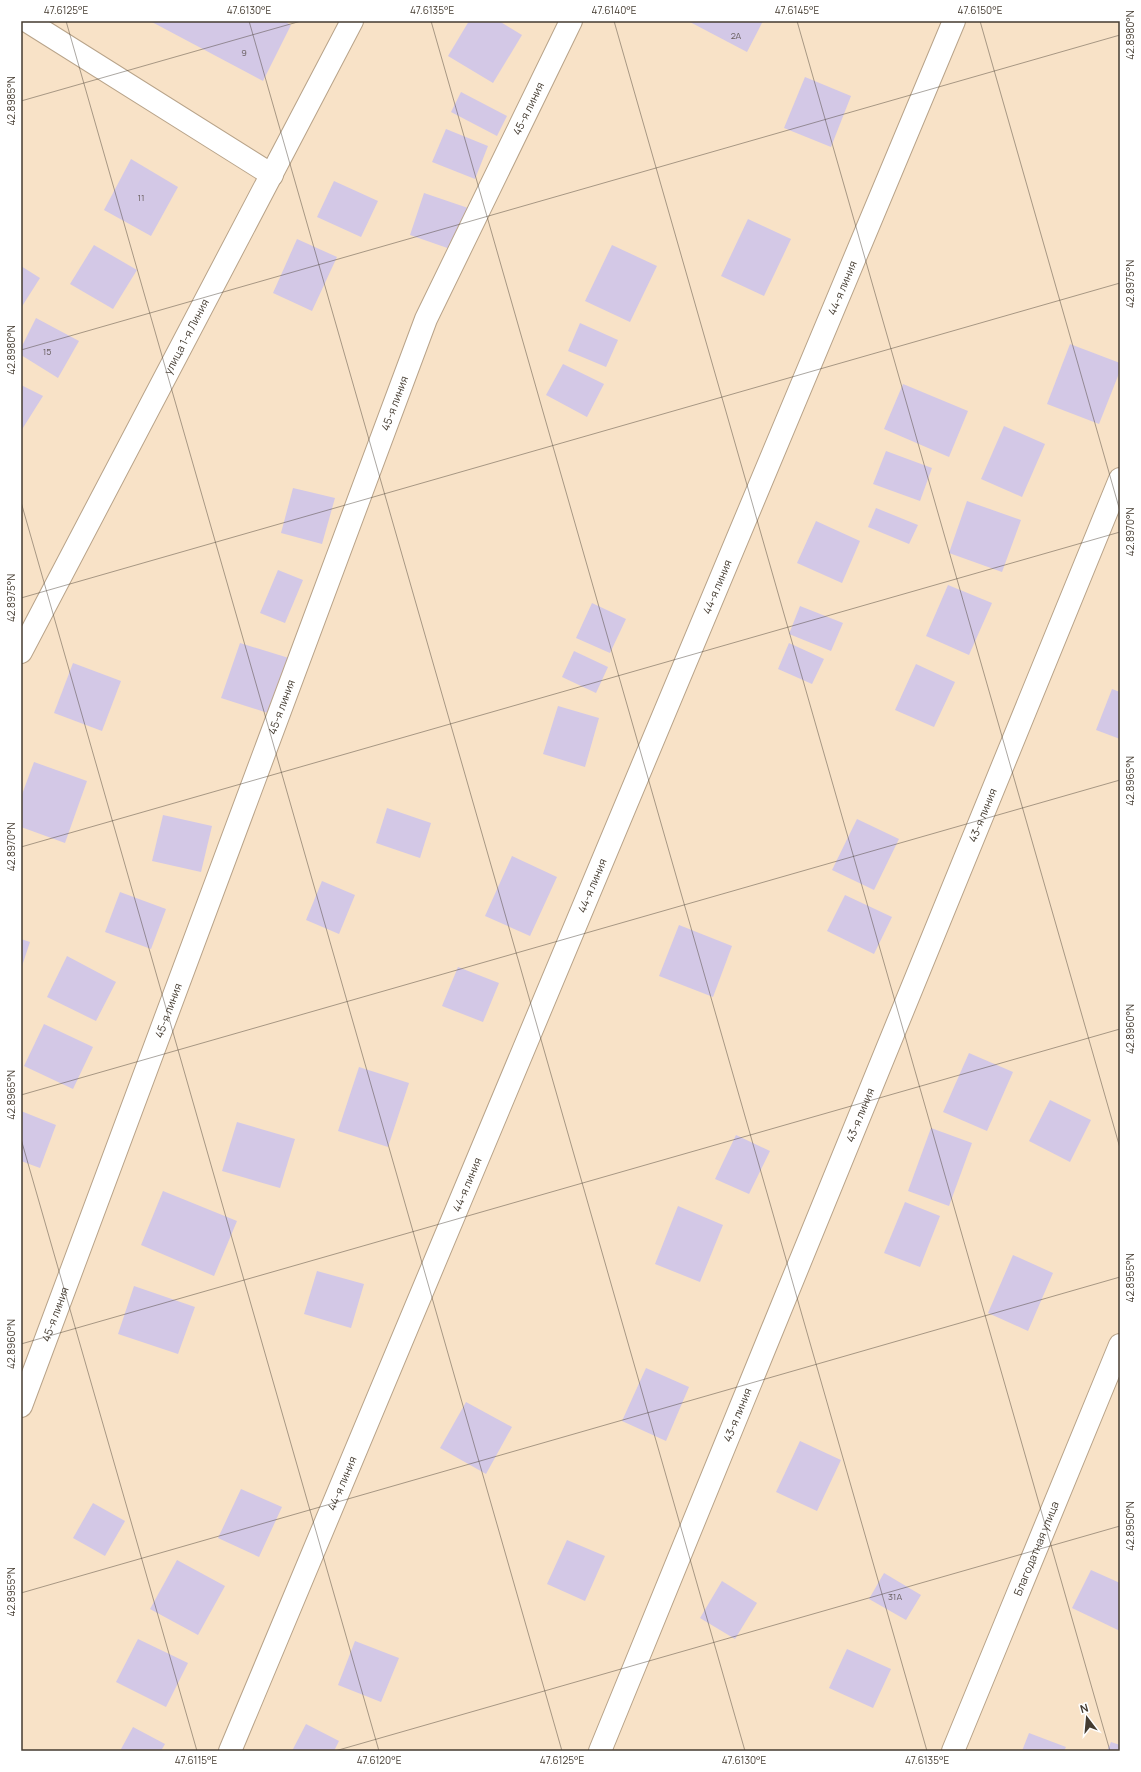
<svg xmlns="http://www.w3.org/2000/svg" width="1141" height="1772" font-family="Manrope,sans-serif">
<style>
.building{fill:#d3c8e6}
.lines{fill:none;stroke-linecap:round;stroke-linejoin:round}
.street-casing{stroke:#b8a389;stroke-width:24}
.street{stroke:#fff;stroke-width:22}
.ticks{fill:none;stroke:#443b30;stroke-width:1;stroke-opacity:0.45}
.labels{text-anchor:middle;stroke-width:3;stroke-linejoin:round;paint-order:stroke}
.number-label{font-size:9px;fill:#685e5e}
.street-label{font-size:11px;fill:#443b30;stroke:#fff}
.neatline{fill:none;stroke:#443b30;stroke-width:1.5}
.ticks-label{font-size:10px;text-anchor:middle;fill:#443b30}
</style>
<rect width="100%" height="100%" fill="#f8e2c7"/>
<g class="building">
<polygon points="150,21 284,21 291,25 263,81"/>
<polygon points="469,21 499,21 522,35 493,83 448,56"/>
<polygon points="688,21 763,21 747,52"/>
<polygon points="805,77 851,96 831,147 784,128"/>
<polygon points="461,92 507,116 497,136 451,112"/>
<polygon points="446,129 488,146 475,179 432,162"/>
<polygon points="131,159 178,187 151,236 104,210"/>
<polygon points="334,181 378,201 361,237 317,217"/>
<polygon points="424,193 471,209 456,251 410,235"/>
<polygon points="748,219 791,239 764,296 721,276"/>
<polygon points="297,239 337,257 312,311 273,293"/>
<polygon points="94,245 137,270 113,309 70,284"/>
<polygon points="612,245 657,266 630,322 585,301"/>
<polygon points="21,266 40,278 21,308"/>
<polygon points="36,318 79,341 58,378 21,355 21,348"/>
<polygon points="580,323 618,340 606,367 568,351"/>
<polygon points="1070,344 1120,363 1120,371 1099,424 1047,404"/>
<polygon points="563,364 604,384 587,417 546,395"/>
<polygon points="903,384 968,411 949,457 884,429"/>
<polygon points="21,385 43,396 21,431"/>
<polygon points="1004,426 1045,444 1022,497 981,479"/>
<polygon points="886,451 932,468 920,501 873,484"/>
<polygon points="293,488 335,498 322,544 281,533"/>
<polygon points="967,501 1021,520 1002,572 949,553"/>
<polygon points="876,508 918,525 909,544 868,527"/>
<polygon points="816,521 860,541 842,583 797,563"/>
<polygon points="278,570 303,580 285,623 260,613"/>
<polygon points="948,585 992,603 969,655 926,636"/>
<polygon points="592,603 626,619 610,653 576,638"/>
<polygon points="800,606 843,623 831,651 789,634"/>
<polygon points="240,643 292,659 274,715 221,698"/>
<polygon points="789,643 824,659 812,684 778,669"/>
<polygon points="574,651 608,667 596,693 562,677"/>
<polygon points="73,663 121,681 102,731 54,713"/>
<polygon points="916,664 955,682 934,727 895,710"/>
<polygon points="1112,689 1120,692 1120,739 1096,730"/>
<polygon points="558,706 599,718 585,767 543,754"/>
<polygon points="34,762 87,781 65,843 21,827 21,797"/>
<polygon points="387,808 431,823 420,858 376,843"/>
<polygon points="163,815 212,826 201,872 152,861"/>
<polygon points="857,819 899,839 874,890 832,870"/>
<polygon points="512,856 557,877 530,936 485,916"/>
<polygon points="322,881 355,895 339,934 306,920"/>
<polygon points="120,892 166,909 151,949 105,932"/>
<polygon points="845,895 892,917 874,954 827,931"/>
<polygon points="679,925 732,946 713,997 659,976"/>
<polygon points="21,939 30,942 21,969"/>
<polygon points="67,956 116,982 96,1021 47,997"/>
<polygon points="458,967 499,983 483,1022 442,1006"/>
<polygon points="44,1024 93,1047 73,1089 24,1066"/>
<polygon points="969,1053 1013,1072 987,1131 943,1112"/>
<polygon points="359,1067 409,1083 388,1147 338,1131"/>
<polygon points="1050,1100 1091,1120 1070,1162 1029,1141"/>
<polygon points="21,1111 56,1125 40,1168 21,1161"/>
<polygon points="237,1122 295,1139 280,1188 222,1171"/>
<polygon points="931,1128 972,1143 949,1206 908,1191"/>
<polygon points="736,1135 770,1151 749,1194 715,1179"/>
<polygon points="163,1191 237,1221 214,1276 141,1245"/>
<polygon points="905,1202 940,1216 920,1267 884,1253"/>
<polygon points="678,1206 723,1225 700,1282 655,1264"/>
<polygon points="1013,1255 1053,1273 1028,1331 988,1313"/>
<polygon points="317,1271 364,1284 351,1328 304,1314"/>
<polygon points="134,1286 195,1307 178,1354 118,1334"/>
<polygon points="646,1368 689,1387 666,1441 622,1421"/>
<polygon points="466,1402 512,1427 486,1474 440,1448"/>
<polygon points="800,1441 841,1460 817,1511 776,1492"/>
<polygon points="241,1489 282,1507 259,1557 218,1538"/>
<polygon points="93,1503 125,1521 105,1556 73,1538"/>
<polygon points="567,1540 605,1556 585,1601 547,1584"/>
<polygon points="177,1560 225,1586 198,1635 150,1609"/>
<polygon points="1091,1570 1120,1583 1120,1631 1072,1608"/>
<polygon points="884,1573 921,1595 906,1620 869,1599"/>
<polygon points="722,1581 757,1603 735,1639 700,1618"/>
<polygon points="138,1639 188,1663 166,1707 116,1682"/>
<polygon points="355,1641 399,1658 381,1702 338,1685"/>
<polygon points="847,1649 891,1669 873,1708 829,1688"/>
<polygon points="306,1724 339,1741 334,1751 292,1751"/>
<polygon points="133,1727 165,1744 161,1751 120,1751"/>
<polygon points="1029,1733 1066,1747 1064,1751 1022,1751"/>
<polygon points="1111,1742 1120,1745 1120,1751 1107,1751"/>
</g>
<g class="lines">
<g class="street-casing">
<g id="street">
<polyline points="27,21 272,175"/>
<path id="s1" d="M 21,652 L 352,21"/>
<path id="s2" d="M 21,1406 L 426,319 L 571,21"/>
<path id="s3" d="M 230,1751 L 954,21"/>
<path id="s4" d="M 600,1751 L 1120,479"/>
<path id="s5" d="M 953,1751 L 1120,1345"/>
</g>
</g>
<use href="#street" class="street"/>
</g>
<path class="ticks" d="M 66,21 L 562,1751M 249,21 L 745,1751M 431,21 L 927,1751M 614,21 L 1110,1751M 797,21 L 1120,1148M 980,21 L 1120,511M 21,101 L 301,21M 21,350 L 1120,35M 21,502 L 379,1751M 21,598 L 1120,283M 21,847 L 1120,532M 21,1095 L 1120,780M 21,1139 L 197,1751M 21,1344 L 1120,1029M 21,1593 L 1120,1277M 335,1751 L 1120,1526"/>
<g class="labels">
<g class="number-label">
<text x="736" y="39">2А</text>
<text x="244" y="56">9</text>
<text x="141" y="201">11</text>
<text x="47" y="355">15</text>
<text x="895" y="1600">31А</text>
</g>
<g class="street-label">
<text dy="4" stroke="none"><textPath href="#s2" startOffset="1394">45-я линия</textPath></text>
<text dy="4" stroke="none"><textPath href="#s3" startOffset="1586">44-я линия</textPath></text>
<text dy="4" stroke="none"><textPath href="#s1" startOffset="356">улица 1-я Линия</textPath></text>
<text dy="4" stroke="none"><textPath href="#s2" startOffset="1070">45-я линия</textPath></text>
<text dy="4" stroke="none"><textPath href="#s3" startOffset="1262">44-я линия</textPath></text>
<text dy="4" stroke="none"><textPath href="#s2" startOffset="746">45-я линия</textPath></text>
<text dy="4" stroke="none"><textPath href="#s4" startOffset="1011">43-я линия</textPath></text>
<text dy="4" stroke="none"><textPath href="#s3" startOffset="938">44-я линия</textPath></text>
<text dy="4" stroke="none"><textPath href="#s2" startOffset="422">45-я линия</textPath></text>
<text dy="4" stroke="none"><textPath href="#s4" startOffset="687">43-я линия</textPath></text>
<text dy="4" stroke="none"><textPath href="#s3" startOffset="614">44-я линия</textPath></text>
<text dy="4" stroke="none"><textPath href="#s2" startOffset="98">45-я линия</textPath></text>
<text dy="4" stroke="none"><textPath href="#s4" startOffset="363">43-я линия</textPath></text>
<text dy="4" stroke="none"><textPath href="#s3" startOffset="290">44-я линия</textPath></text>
<text dy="4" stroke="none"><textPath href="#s5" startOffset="219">Благодатная улица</textPath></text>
</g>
</g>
<rect width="1141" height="1772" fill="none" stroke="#ffffff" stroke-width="44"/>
<g transform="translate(1087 1718) rotate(344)" stroke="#ffffff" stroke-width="3" paint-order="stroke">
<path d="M0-3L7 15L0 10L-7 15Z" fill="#443b30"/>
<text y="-6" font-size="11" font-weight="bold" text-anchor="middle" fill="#443b30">N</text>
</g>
<rect x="22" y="22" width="1097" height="1728" class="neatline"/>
<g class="ticks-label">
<text x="66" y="14">47.6125°E</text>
<text x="249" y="14">47.6130°E</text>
<text x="432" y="14">47.6135°E</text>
<text x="614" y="14">47.6140°E</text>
<text x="797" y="14">47.6145°E</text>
<text x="980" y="14">47.6150°E</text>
<text transform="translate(1130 35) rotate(-90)" y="4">42.8980°N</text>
<text transform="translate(11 101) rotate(-90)" y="4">42.8985°N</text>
<text transform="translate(1130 284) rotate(-90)" y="4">42.8975°N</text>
<text transform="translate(11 350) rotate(-90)" y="4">42.8980°N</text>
<text transform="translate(1130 532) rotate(-90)" y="4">42.8970°N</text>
<text transform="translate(11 598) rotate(-90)" y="4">42.8975°N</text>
<text transform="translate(1130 781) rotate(-90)" y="4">42.8965°N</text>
<text transform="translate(11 847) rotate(-90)" y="4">42.8970°N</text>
<text transform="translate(1130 1029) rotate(-90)" y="4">42.8960°N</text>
<text transform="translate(11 1095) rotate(-90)" y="4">42.8965°N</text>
<text transform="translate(1130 1278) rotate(-90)" y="4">42.8955°N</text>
<text transform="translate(11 1344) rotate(-90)" y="4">42.8960°N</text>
<text transform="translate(1130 1526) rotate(-90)" y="4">42.8950°N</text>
<text transform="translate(11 1592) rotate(-90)" y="4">42.8955°N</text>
<text x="196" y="1764">47.6115°E</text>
<text x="379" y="1764">47.6120°E</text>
<text x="562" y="1764">47.6125°E</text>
<text x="744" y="1764">47.6130°E</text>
<text x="927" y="1764">47.6135°E</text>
</g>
</svg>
